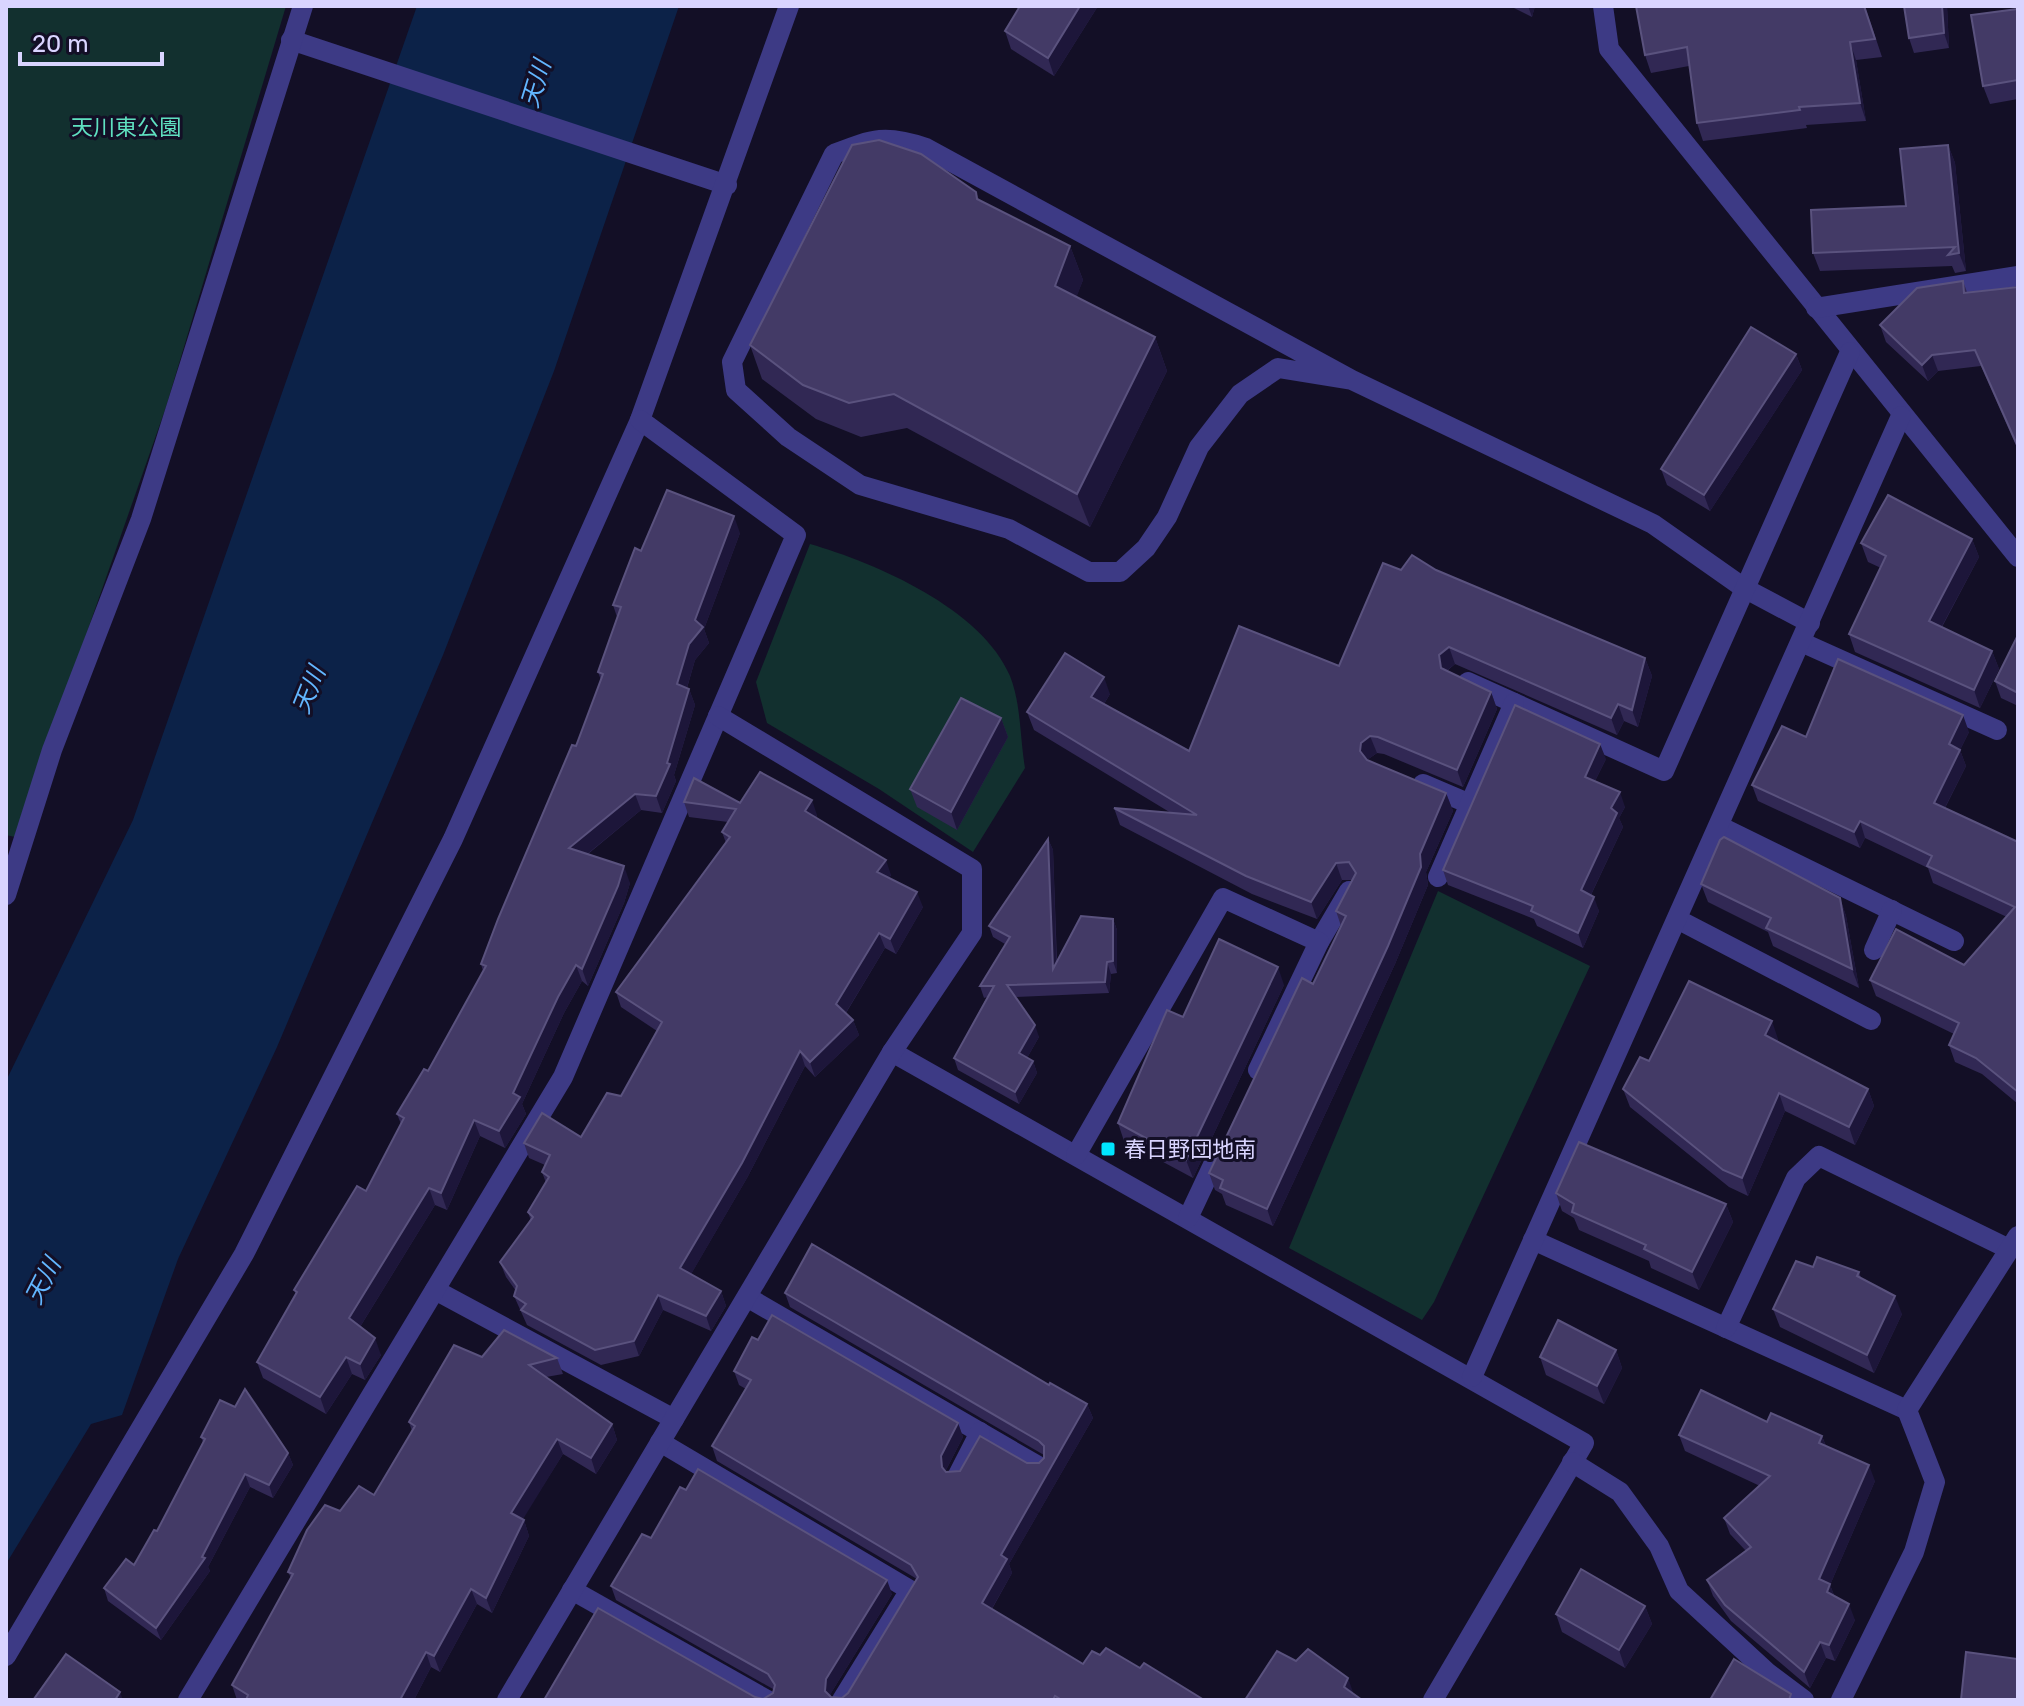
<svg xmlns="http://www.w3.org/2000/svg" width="2024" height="1706" font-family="Rubik,'Noto Sans JP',sans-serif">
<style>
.green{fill:#12302f}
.water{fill:#0c2248}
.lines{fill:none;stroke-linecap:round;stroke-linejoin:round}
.minor{stroke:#3d3a85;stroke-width:20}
.wall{fill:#312854}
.shaded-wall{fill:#1d163a}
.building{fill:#433a66;stroke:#5a527e;stroke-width:2}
.poi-dot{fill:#00e5ff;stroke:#130f26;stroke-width:3}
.labels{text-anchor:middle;stroke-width:6;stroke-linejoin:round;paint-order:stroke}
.park-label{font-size:22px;fill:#5fe0c0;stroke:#130f26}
.poi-label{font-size:22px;fill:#d9d4ff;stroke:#130f26;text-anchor:start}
.water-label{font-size:24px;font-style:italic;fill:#62b6ff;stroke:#130f26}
</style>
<rect width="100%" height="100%" fill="#130f26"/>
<g class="green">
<polygon points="6,6 286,6 166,407 15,837 6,835"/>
<path d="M 810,544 C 876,563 982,609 1010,676 C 1021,703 1020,739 1025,768 L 973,852 L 879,789 L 767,723 L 756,682 Z"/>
<polygon points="1438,891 1590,966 1434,1302 1422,1320 1289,1248"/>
</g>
<polygon class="water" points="417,6 679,6 554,371 443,655 277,1047 178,1259 122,1415 91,1424 6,1564 6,1081 133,820"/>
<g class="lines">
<g class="minor">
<polyline points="1603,6 1609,49 2018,557"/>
<polyline points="291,40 727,185"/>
<polyline points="1816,308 2018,276"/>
<path d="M 1352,380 L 926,148 C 885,134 873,139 834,154 L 732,362 L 736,390 L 788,437 L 860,485 L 1009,529 L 1089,572 L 1120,572 L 1146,548 L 1167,517 L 1199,447 L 1240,394 L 1278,368 L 1352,380 L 1653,524 L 1744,588 L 1810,623"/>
<polyline points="1801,642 1997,730"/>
<polyline points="1468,682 1664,771 1850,352"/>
<polyline points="1423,784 1470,804"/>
<polyline points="1719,826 1954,941"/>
<polyline points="1438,877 1514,703"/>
<polyline points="6,895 52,750 141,519 303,6"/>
<polyline points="1677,919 1871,1020"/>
<polyline points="1319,942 1349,891"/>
<polyline points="1874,950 1892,910"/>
<polyline points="892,1052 1584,1443 1433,1700"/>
<polyline points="1076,1155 1223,898 1319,942 1258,1070"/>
<polyline points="1188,1218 1220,1150"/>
<polyline points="1533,1240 1907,1410"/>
<polyline points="435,1290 674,1419"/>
<polyline points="747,1297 1038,1466"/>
<polyline points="1726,1328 1796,1178 1819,1156 2009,1249"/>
<polyline points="1472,1377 1901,416"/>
<polyline points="660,1442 910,1590 842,1700"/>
<polyline points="1572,1462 1620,1492 1659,1546 1679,1591 1768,1673 1804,1700"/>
<polyline points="958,1475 980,1432"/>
<polyline points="572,1590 767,1700"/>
<polyline points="6,1656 244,1254 453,839 640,420 789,6"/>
<polyline points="188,1700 563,1077 796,535 640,420"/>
<polyline points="507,1700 892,1052 972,933 972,869 718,716"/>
<polyline points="1841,1700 1914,1552 1935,1482 1907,1410 2018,1236"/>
</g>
</g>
<g class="wall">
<polygon points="1098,6 1054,76 1011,49 1005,31"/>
<polygon points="1510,6 1535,6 1532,17"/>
<polygon points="1865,6 1882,57 1856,60 1866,121 1806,125 1807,128 1703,141 1697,123 1689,66 1651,73 1645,55"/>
<polygon points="1904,6 1947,6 1949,48 1914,53 1909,38"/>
<polygon points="2018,9 2018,99 1990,104 1983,86"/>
<polygon points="1948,145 1955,163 1966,271 1955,273 1952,266 1820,271 1813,253 1906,206"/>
<polygon points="976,192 979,200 1070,246 1083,280 1076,297 1155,337 1167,371 1090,527 907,428 861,437 816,419 762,379 750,345"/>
<polygon points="1963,281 1967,292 2018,287 2018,450 1981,366 1938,371 1928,381 1886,342 1880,325"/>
<polygon points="1796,354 1802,370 1710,511 1667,485 1661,469"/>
<polygon points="740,533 704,629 709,643 695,660 687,688 689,689 695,705 674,775 676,781 662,813 641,810 588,854 630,883 624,903 588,986 582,981 564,1013 522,1104 526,1114 505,1148 480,1136 447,1210 435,1205 360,1327 381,1355 365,1380 352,1374 326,1414 263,1378 257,1362 296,1295 294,1290 366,1191 401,1124 397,1114 428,1071 483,971 481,964 576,746 601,680 598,672 617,617 613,605 641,551"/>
<polygon points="1972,539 1979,557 1942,627 1992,651 1999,669 1980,708 1855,652 1849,634 1881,568 1868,562 1861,543"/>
<polygon points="1401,570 1436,570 1645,658 1652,676 1638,727 1624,721 1617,735 1455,664 1447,671 1491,692 1497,709 1463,787 1384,754 1377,753 1367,760 1446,793 1453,811 1426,872 1428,885 1395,964 1273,1226 1226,1205 1222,1194 1215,1190 1209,1173 1313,984 1341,926 1336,911 1352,880 1342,880 1317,919 1252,894 1120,825 1114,808 1171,813 1034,730 1027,712 1110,694 1104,704 1189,751 1339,666"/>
<polygon points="2018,635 2018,706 2001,698 1995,681"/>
<polygon points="1001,718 1008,737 957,830 917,807 910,789"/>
<polygon points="1969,732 1960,750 1966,766 1945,808 2018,842 2018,1104 1982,1074 1955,1062 1949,1045 1954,1034 1876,996 1870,980 1964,965 2007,917 1933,883 1928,868 1865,838 1860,848 1758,801 1752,785 1806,737"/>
<polygon points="1606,759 1595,781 1625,807 1619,818 1623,827 1591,895 1599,911 1583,948 1537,926 1534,919 1448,885 1443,870"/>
<polygon points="684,802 740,803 817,815 816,818 891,875 889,878 923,907 896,954 885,948 846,1013 853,1020 859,1035 815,1077 805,1066 747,1178 691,1274 721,1291 726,1306 711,1331 663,1310 639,1356 601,1365 527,1325 514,1296 516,1291 506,1277 500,1262 531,1221 528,1212 546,1183 542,1172 545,1165 529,1158 524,1143 581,1137 621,1096 657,1031 621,1007 616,992 726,843 722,832 728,822 689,817"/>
<polygon points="1048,839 1053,850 1057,962 1113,919 1117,930 1117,973 1111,974 1109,993 1015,997 1039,1037 1027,1058 1033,1061 1037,1073 1019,1104 958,1070 954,1058 987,997 984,998 980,986 1005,944 993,937 989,926"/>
<polygon points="1701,884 1840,898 1846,916 1859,988 1773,946 1768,932 1708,902"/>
<polygon points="1284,985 1193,1178 1124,1141 1118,1123 1183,1017"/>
<polygon points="1778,1039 1777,1041 1868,1089 1874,1106 1855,1145 1785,1111 1748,1196 1729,1187 1630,1107 1623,1089 1649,1061"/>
<polygon points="1556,1193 1726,1204 1733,1222 1699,1290 1651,1268 1649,1261 1579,1230 1574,1218 1562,1211"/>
<polygon points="1813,1267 1859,1272 1861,1278 1902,1314 1874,1373 1780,1327 1773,1309"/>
<polygon points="785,1293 1049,1385 1087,1404 1093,1418 1009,1564 1012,1573 992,1609 1083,1664 1100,1655 1140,1668 1204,1700 544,1700 755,1697 763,1699 773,1693 773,1689 616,1600 611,1586 651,1538 892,1594 831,1693 831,1697 842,1698 848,1693 917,1579 717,1461 712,1446 746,1389 739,1385 734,1371 758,1340 958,1423 963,1437 946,1470 946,1472 1027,1463 1039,1463 1044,1458 1044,1455 790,1307"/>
<polygon points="1616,1350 1622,1368 1604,1404 1546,1375 1540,1357"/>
<polygon points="482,1357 557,1358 563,1374 546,1377 612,1424 617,1440 596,1474 563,1454 522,1519 524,1520 529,1536 492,1613 477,1604 440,1672 431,1667 414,1700 237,1700 232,1685 291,1578 288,1572 340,1511 374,1495 412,1431 409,1422"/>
<polygon points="1767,1422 1822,1436 1826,1446 1875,1481 1830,1585 1834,1595 1855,1620 1835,1661 1826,1658 1810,1688 1731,1621 1713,1596 1707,1580 1746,1551 1730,1534 1724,1518 1760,1486 1685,1451 1679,1435"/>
<polygon points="201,1437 288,1453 293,1465 273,1498 250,1487 208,1567 210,1571 161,1640 108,1601 104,1588 134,1565 157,1531 203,1442"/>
<polygon points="1645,1606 1652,1624 1625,1668 1562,1632 1556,1614"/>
</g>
<g class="shaded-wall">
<polygon points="1080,6 1098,6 1054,76 1048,58"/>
<polygon points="1528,6 1535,6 1532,17"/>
<polygon points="1942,6 1947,6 1949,48 1944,33"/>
<polygon points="1850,42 1856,60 1866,121 1860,103"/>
<polygon points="1948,145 1955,163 1966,271 1959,253"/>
<polygon points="1070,246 1083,280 1068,320 1055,286"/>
<polygon points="1155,337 1167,371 1090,527 1077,494"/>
<polygon points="1796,354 1802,370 1710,511 1704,495"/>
<polygon points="1932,355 1938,371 1928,381 1922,365"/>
<polygon points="734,516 740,533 704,629 709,643 695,660 683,701 677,684 695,620"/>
<polygon points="1972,539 1979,557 1935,639 1929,621"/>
<polygon points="1449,647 1455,664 1445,672 1441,668 1439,655"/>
<polygon points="1992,651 1999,669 1980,708 1974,690"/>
<polygon points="1645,658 1652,676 1638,727 1632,710"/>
<polygon points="1104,677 1110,694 1097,715 1091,697"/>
<polygon points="689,689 695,705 674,775 676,781 662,813 656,796"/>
<polygon points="1491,692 1497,709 1463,787 1457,770"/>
<polygon points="1618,704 1624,721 1617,735 1611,718"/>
<polygon points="1963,715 1969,732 1960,750 1966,766 1939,819 1934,803 1949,744"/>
<polygon points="1001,718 1008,737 957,830 951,812"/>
<polygon points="1370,736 1377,753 1367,760 1360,751 1361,743"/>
<polygon points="1600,744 1606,759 1590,791 1585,777"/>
<polygon points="1620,792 1625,807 1619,818 1623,827 1586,905 1581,890 1611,808"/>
<polygon points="1446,793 1453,811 1426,872 1428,885 1395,964 1273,1226 1267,1209"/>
<polygon points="635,794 641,810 575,864 569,848"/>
<polygon points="812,800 817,815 810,826 805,811"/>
<polygon points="1860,821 1865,838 1860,848 1854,832"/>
<polygon points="1048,839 1053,850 1057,980 1053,969"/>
<polygon points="886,860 891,875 883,887 877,872"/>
<polygon points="1336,863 1342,880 1317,919 1311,902"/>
<polygon points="624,866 630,883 624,903 588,986 582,969"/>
<polygon points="917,892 923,907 896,954 890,939"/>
<polygon points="1594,897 1599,911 1583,948 1578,933"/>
<polygon points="1840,898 1846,916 1859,988 1852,969"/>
<polygon points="1113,919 1117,930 1117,973 1113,961"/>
<polygon points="879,933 885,948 842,1019 836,1004"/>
<polygon points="1107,962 1111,974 1109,993 1105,982"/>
<polygon points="576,965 582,981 564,1013 522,1104 526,1114 505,1148 499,1131 513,1093 558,997"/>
<polygon points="1278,967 1284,985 1193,1178 1186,1160"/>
<polygon points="853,1020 859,1035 815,1077 810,1062"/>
<polygon points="1772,1021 1778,1039 1772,1052 1765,1035"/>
<polygon points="1035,1025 1039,1037 1023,1065 1019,1053"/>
<polygon points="800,1051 805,1066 747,1178 686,1283 680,1268"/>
<polygon points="1033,1061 1037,1073 1019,1104 1015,1092"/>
<polygon points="1868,1089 1874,1106 1855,1145 1849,1127"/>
<polygon points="1779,1093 1785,1111 1748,1196 1742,1178"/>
<polygon points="474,1120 480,1136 447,1210 441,1193"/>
<polygon points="429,1188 435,1205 355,1335 349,1318"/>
<polygon points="1726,1204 1733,1222 1699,1290 1692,1272"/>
<polygon points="721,1291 726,1306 711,1331 706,1316"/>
<polygon points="658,1295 663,1310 639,1356 634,1341"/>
<polygon points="1895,1296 1902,1314 1874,1373 1867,1355"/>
<polygon points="375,1338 381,1355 365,1380 360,1364"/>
<polygon points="1616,1350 1622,1368 1604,1404 1597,1386"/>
<polygon points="346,1357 352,1374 326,1414 320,1397"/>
<polygon points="1087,1404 1093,1418 1009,1564 1012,1573 987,1617 982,1603 1001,1555"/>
<polygon points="958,1423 963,1437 946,1470 947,1481 942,1467 941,1456"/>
<polygon points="612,1424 617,1440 596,1474 591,1458"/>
<polygon points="1822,1436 1828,1452 1819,1443"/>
<polygon points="557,1439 563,1454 517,1529 511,1513"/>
<polygon points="288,1453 293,1465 273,1498 269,1485"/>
<polygon points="1869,1465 1875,1481 1830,1585 1836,1600 1833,1608 1819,1579"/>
<polygon points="245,1474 250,1487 208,1567 210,1571 161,1640 156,1628 202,1557"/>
<polygon points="524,1520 529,1536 492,1613 486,1598"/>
<polygon points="887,1580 892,1594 831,1693 831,1700 825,1691 826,1679"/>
<polygon points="471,1589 477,1604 440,1672 434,1656"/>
<polygon points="1849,1604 1855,1620 1835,1661 1829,1645"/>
<polygon points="1645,1606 1652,1624 1625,1668 1619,1650"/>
<polygon points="1820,1642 1826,1658 1810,1688 1804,1672"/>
<polygon points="426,1652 431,1667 414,1700 400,1700"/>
<polygon points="1348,1678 1353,1692 1350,1700 1344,1687"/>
<polygon points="120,1692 123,1700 115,1700"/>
</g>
<g class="building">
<polygon points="1020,6 1080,6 1048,58 1005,31"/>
<polygon points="1636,6 1864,6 1875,39 1850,42 1860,103 1799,107 1800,110 1697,123 1687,47 1645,55"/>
<polygon points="1904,6 1942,6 1944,33 1909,38"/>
<polygon points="2018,9 2018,80 1983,86 1971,15"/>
<polygon points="879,140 921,154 976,192 977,199 1070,246 1055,286 1155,337 1077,494 894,394 849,403 803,385 750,345 852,145"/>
<polygon points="1948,145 1959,253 1948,255 1955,247 1813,253 1811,210 1906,206 1900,149"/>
<polygon points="1963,281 1964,293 2018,287 2018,447 1975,350 1932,355 1922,365 1880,325 1917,288"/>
<polygon points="1751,327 1796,354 1704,495 1661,469"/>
<polygon points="667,490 734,516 695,620 703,627 689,644 677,684 689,689 667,763 670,764 656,796 635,794 569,848 624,866 618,886 582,969 576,965 558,997 513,1093 520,1097 499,1131 474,1120 441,1193 429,1188 349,1318 375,1338 360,1364 346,1357 320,1397 257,1362 297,1292 294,1290 357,1186 366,1191 404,1118 397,1114 424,1069 428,1071 486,966 481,964 498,919 572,745 576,746 603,674 598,672 621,607 613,605 635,548 641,551"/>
<polygon points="1888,495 1972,539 1929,621 1992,651 1974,690 1849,634 1886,556 1861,543"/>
<polygon points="1412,555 1436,570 1645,658 1632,710 1618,704 1611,718 1449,647 1439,655 1441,668 1491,692 1457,770 1378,737 1370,736 1361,743 1360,751 1367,760 1446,793 1420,854 1421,867 1388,946 1267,1209 1220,1188 1223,1180 1209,1173 1302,978 1313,984 1346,916 1336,911 1356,873 1349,862 1336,863 1311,902 1246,876 1114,808 1197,815 1027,712 1065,653 1104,677 1091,697 1189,751 1239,626 1339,666 1383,563 1401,570"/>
<polygon points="2018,635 2018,693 1995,681"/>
<polygon points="1838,659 1963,715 1949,744 1960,750 1934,803 2018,842 2018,1092 1976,1058 1949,1045 1959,1023 1870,980 1896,929 1964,965 2015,907 1927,866 1932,856 1860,821 1854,832 1752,785 1782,726 1806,737"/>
<polygon points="961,698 1001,718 951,812 910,789"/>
<polygon points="1515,705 1600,744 1585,777 1620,792 1611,808 1617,813 1581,890 1594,897 1578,933 1531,911 1533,906 1443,870"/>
<polygon points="760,772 812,800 805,811 886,860 877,872 917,892 890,939 879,933 836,1004 853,1020 810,1062 800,1051 742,1163 680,1268 721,1291 706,1316 658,1295 634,1341 595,1350 521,1310 526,1304 514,1296 517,1286 500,1262 533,1217 528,1212 549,1177 542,1172 550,1155 524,1143 542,1113 581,1137 607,1093 621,1096 662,1022 616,992 730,837 722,832 736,809 684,802 694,778 740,803"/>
<polygon points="1724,837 1840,898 1852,969 1766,928 1771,918 1701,884 1720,840"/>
<polygon points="1048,839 1053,969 1081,916 1113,919 1113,961 1107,962 1105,982 1007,985 1035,1025 1019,1053 1033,1061 1015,1092 954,1058 994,986 980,986 1010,937 989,926"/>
<polygon points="1219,939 1278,967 1186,1160 1118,1123 1167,1010 1183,1017"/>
<polygon points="1689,981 1772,1021 1765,1035 1868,1089 1849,1127 1779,1093 1742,1178 1723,1170 1623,1089 1640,1057 1649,1061"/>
<polygon points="1579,1142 1726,1204 1692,1272 1644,1249 1646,1245 1572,1212 1574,1204 1556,1193"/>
<polygon points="812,1244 1049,1385 1050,1383 1087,1404 1001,1555 1007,1559 982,1603 1083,1664 1092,1651 1100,1655 1106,1648 1140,1668 1144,1663 1204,1700 1062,1700 1055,1696 1053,1700 544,1700 598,1608 755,1697 763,1699 773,1693 775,1685 768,1674 611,1586 642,1534 651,1538 680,1487 686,1490 698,1469 887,1580 826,1679 825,1691 831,1697 842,1698 848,1693 918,1577 911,1565 712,1446 751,1380 734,1371 752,1337 758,1340 772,1315 958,1423 941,1456 942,1467 946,1472 960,1471 980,1436 1027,1463 1039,1463 1044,1458 1044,1446 1039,1441 785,1293"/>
<polygon points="1817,1257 1859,1272 1857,1276 1895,1296 1867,1355 1773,1309 1796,1261 1813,1267"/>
<polygon points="1558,1320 1616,1350 1597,1386 1540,1357"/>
<polygon points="504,1330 557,1358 529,1365 612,1424 591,1458 557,1439 511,1513 524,1520 486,1598 471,1589 434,1656 426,1652 400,1700 246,1700 248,1695 232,1685 293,1574 288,1572 307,1530 325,1505 340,1511 359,1486 374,1495 415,1426 409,1422 454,1345 482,1357"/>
<polygon points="245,1389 288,1453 269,1485 245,1474 202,1557 205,1558 156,1628 104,1588 126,1559 134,1565 154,1530 157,1531 205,1439 201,1437 220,1400 235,1407"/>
<polygon points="1701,1390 1767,1422 1771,1413 1822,1436 1819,1443 1869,1465 1819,1579 1830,1584 1827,1592 1849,1604 1829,1645 1820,1642 1804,1672 1725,1605 1707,1580 1751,1547 1724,1518 1770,1476 1679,1435"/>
<polygon points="1581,1569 1645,1606 1619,1650 1556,1614"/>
<polygon points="1308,1649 1348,1678 1344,1687 1362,1700 1245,1700 1277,1651 1296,1661"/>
<polygon points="1966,1652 2018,1659 2018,1700 1961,1700"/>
<polygon points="66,1654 120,1692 115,1700 36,1700 34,1699"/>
<polygon points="1734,1659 1791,1694 1789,1700 1710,1700"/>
</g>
<rect class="poi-dot" x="1100" y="1141" width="16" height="16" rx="4"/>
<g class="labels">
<g class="park-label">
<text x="126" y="135">天川東公園</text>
</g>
<g class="poi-label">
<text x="1124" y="1157">春日野団地南</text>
</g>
<g class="water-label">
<text transform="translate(536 84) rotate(-73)" y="8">天川</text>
<text transform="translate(309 690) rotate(-68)" y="8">天川</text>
<text transform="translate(43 1281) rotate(-63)" y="8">天川</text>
</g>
</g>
<rect width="2024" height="1706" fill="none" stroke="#d9d4ff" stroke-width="16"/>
<path d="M20 52v12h142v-12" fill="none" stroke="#d9d4ff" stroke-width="4"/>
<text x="32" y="52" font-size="24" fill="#d9d4ff" stroke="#130f26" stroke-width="6" paint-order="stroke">20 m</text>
</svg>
